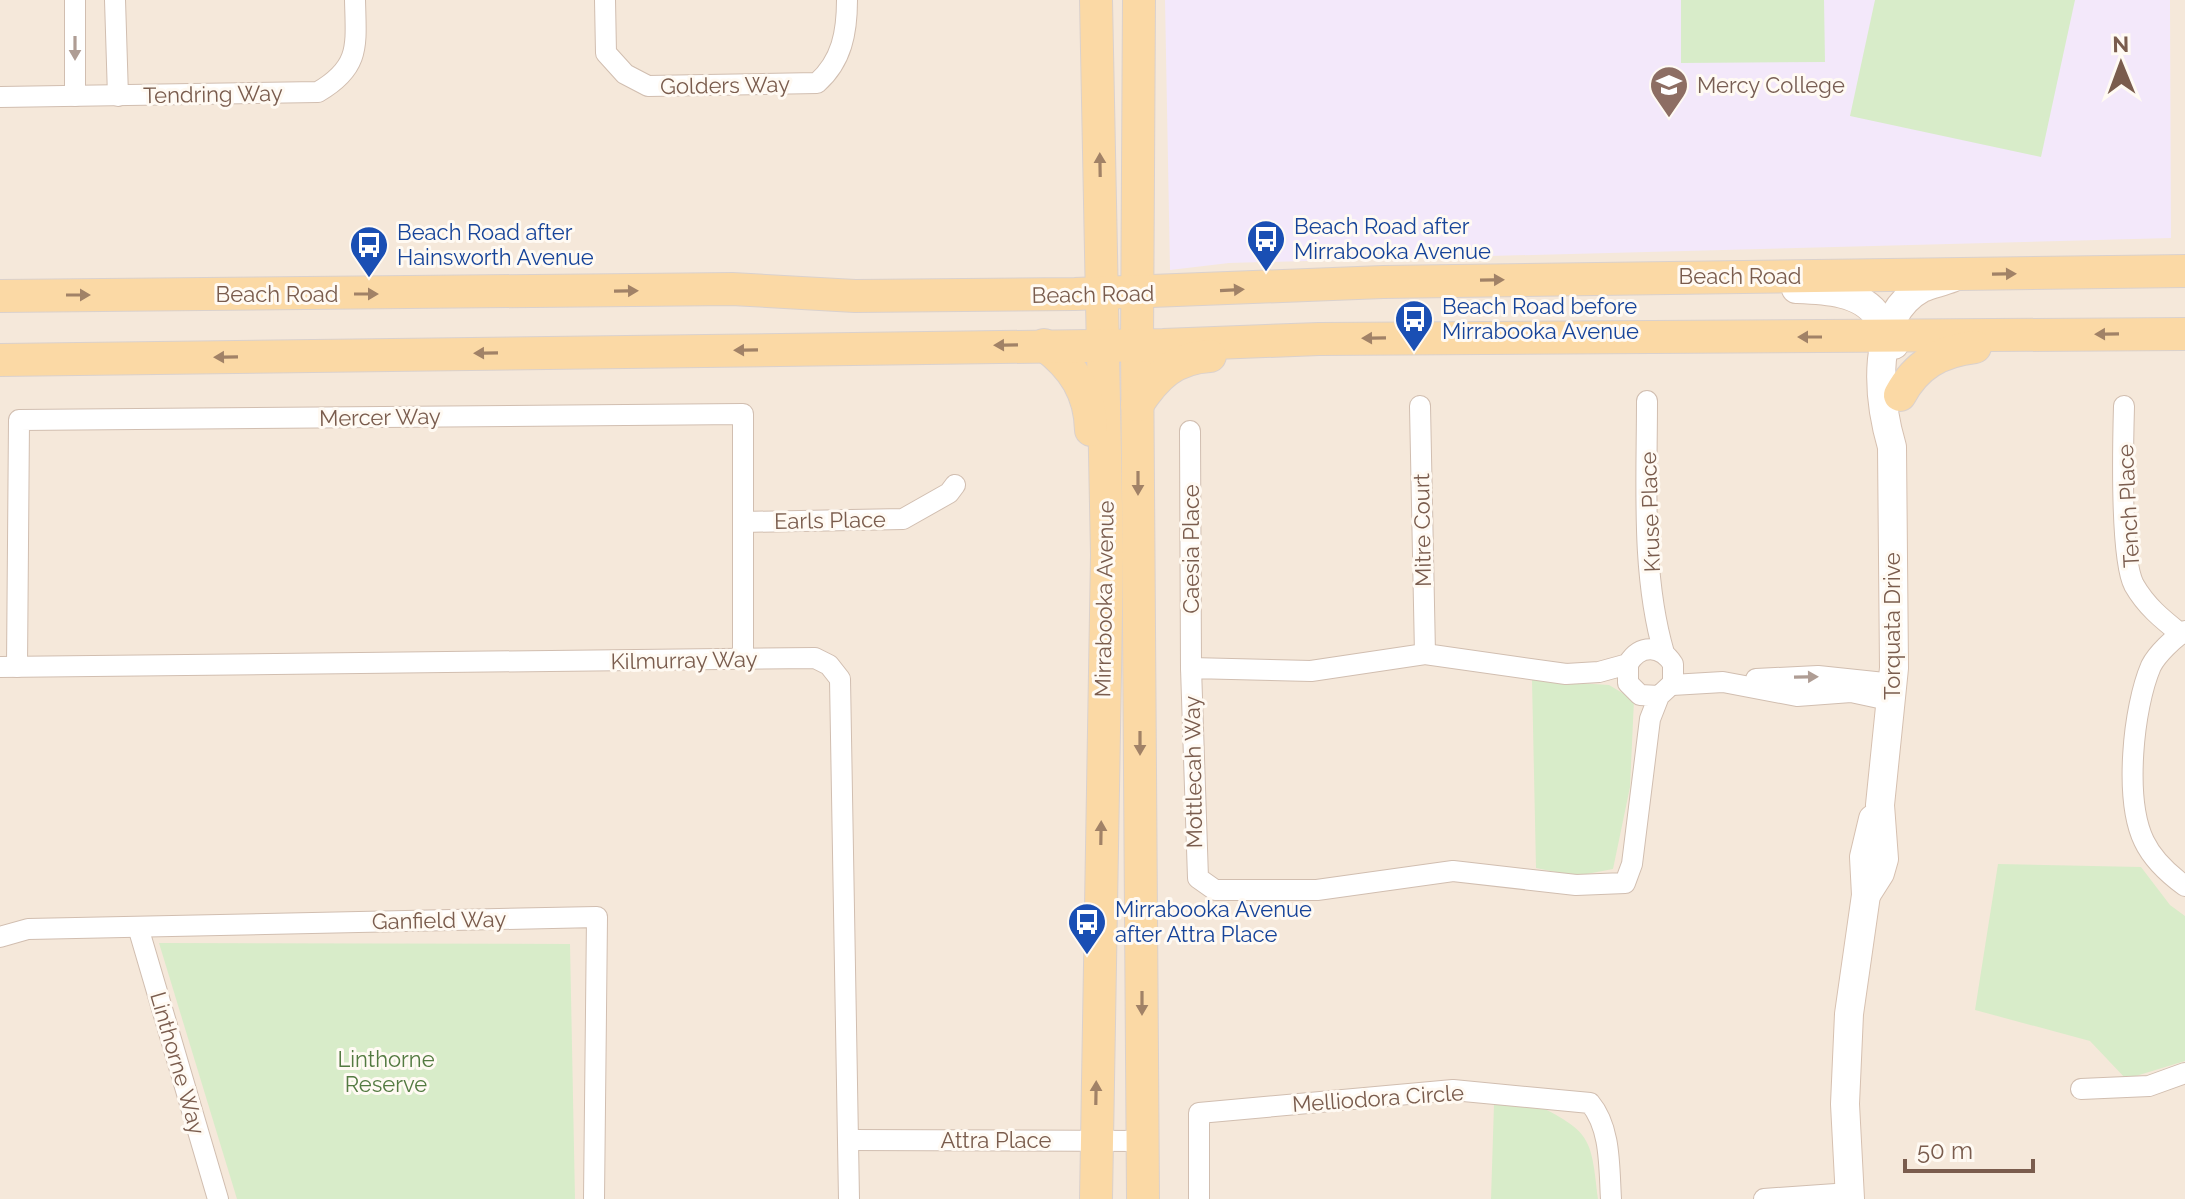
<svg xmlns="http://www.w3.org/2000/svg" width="2185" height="1199" font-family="Raleway,sans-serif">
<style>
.residential{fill:#f5e8da}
.education{fill:#f3e8fa}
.green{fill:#d8ecc9}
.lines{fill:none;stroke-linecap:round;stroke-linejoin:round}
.street-casing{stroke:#d1beb0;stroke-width:22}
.secondary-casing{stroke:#d6c0b0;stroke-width:30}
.primary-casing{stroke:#dad1cd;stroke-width:34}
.street{stroke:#fff;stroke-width:20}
.secondary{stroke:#fff;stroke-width:28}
.primary{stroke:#fbd9a5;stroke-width:32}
.oneway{fill:#af9d94}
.oneway2{fill:#a18267}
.labels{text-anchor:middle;stroke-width:6;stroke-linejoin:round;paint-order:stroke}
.street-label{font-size:22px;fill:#7a5c4d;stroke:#fffaf3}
.education-label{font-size:22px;fill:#785e54;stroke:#fffaf3;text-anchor:start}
.transit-label{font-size:22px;fill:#164399;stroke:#fffaf3;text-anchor:start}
.park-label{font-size:22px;fill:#537a41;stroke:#fffaf3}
</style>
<rect width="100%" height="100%" fill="#fdf6ec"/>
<rect class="residential" x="0" y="0" width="2185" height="1199"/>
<polygon class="education" points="1165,0 2170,0 2171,238 1229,263 1170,270"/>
<g class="green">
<polygon points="1681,0 1824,0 1825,62 1681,63"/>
<polygon points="1875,0 2075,0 2041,157 1850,116"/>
<polygon points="1532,680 1609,685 1634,700 1630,787 1613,869 1576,876 1536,868"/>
<polygon points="1998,864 2141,867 2170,905 2185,916 2185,1061 2126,1079 2090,1041 1975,1010"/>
<polygon points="159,943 570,944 575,1199 237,1199"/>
<path d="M 1533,1103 C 1591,1132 1591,1136 1598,1199 L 1491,1199 L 1494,1104 Z"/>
</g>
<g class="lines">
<g class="street-casing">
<g id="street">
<polyline points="115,0 118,96"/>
<path d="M 605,0 L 606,53 L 625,74 L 648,86 L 817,83 C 842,61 847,32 847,0"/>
<polyline points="75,96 75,0"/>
<path d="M 0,97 L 318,92 C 361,67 356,45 355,0"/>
<path d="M 1647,401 C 1647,483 1641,574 1664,653"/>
<polyline points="1420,406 1425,654"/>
<path d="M 2124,406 C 2123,442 2120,558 2134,585 C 2146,606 2162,619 2181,634"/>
<polyline points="1190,431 1191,668"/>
<polyline points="743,522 903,519 949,493 955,485"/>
<path d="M 2185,631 C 2174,638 2157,654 2151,666 C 2133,708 2124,799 2144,841 C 2152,858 2170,875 2185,886"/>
<path d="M 1628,664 L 1628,683 L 1640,695 L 1659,696 L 1673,683 L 1673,664 C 1661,645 1640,644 1628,664 L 1599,672 L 1566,674 L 1425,654 L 1311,671 L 1191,668 L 1198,878 L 1215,890 L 1317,890 L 1453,871 L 1576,885 L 1625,883 L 1632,864 L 1650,719 L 1659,696"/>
<polyline points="0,667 815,658 829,665 840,679 849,1199"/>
<polyline points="17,667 19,420 743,414 743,659"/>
<polyline points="1756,679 1818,676 1894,684"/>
<polyline points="1672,685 1723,682 1797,696 1851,692 1893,701"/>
<polyline points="138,927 218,1199"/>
<polyline points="0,937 28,929 597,917 594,1199"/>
<polyline points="2081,1089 2149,1086 2185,1073"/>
<polyline points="849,1140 1143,1141"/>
<path d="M 1199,1199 L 1199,1113 L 1453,1090 L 1590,1103 C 1611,1128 1609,1167 1611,1199"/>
<polyline points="1764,1199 1850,1193"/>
</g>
</g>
<g class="secondary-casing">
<g id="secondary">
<path d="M 1796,289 C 1823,290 1862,291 1878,317 C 1884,326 1887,336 1894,345"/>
<path d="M 1866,895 L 1880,873 L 1884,859 L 1880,805 L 1894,668 L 1892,447 C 1878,399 1869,317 1922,288 C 1931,284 1942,282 1952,278"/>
<polyline points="1850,1199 1845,1104 1849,1014 1866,895 1864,857 1873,819"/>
</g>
</g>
<g class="primary-casing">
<g id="primary">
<polyline points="1096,0 1107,555 1096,1199"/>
<polyline points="1139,0 1137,344 1143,1199"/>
<polyline points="0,296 732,289 855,296 1075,294 1383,282 2185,271"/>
<path d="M 1044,345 C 1074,367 1090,393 1091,430"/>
<polyline points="0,360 1163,345 1319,339 2185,334"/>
<path d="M 1900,395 C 1916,365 1940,351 1975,347"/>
<path d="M 1137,405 C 1156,376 1174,358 1210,356"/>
</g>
</g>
<use href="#street" class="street"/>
<use href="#secondary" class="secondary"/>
<use href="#primary" class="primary"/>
</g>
<defs><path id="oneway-solid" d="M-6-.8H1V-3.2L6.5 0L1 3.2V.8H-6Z" transform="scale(2)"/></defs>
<g class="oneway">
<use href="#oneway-solid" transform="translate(75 48) rotate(90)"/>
<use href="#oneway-solid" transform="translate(1806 677) rotate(-1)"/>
</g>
<g class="oneway2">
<use href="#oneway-solid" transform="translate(1100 165) rotate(-91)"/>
<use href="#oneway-solid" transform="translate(2004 274) rotate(-1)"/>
<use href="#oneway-solid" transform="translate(1492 280) rotate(-1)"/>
<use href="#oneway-solid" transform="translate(1232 290) rotate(-3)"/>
<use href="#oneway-solid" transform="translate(626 291) rotate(-1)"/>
<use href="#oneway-solid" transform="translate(366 294)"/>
<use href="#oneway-solid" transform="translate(78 295)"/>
<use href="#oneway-solid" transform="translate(2107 334) rotate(179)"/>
<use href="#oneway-solid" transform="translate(1810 337) rotate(180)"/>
<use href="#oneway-solid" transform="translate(1374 338) rotate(179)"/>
<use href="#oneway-solid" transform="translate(1006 345) rotate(179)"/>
<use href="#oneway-solid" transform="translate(746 350) rotate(179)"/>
<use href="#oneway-solid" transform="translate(486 353) rotate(179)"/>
<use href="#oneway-solid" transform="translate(226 357) rotate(179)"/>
<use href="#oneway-solid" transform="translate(1138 483) rotate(90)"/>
<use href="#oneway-solid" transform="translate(1140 743) rotate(90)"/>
<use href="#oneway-solid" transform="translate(1101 833) rotate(-89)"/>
<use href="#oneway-solid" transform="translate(1142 1003) rotate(90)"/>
<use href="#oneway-solid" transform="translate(1096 1093) rotate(-89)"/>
</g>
<defs>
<g id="school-pin" transform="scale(2)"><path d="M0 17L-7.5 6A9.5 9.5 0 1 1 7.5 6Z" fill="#8d6e63" stroke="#fffaf3"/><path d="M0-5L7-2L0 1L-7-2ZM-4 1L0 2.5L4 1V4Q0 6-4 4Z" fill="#fff"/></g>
<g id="bus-pin" transform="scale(2)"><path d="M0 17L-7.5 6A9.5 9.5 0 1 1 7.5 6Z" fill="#1a4fb4" stroke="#fffaf3"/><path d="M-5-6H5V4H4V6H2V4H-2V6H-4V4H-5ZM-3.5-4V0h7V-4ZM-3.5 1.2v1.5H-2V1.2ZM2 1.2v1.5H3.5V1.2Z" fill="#fff"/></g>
</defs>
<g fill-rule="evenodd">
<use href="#school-pin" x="1669" y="85"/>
<use href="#bus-pin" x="1266" y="239"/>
<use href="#bus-pin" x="369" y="245"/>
<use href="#bus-pin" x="1414" y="319"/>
<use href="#bus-pin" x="1087" y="922"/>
</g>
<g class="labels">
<g class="street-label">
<text transform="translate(725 85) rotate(-1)" y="8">Golders Way</text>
<text transform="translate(213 94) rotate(-1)" y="8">Tendring Way</text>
<text x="1740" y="284">Beach Road</text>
<text x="277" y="302">Beach Road</text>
<text transform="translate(1093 294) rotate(-1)" y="8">Beach Road</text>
<text transform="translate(380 417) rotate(-1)" y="8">Mercer Way</text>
<text transform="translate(2128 506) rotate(-93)" y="8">Tench Place</text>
<text transform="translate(1650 512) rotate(-92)" y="8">Kruse Place</text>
<text transform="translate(830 520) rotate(-1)" y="8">Earls Place</text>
<text transform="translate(1422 530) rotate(-91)" y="8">Mitre Court</text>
<text transform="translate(1191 549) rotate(-90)" y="8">Caesia Place</text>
<text transform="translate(1104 599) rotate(-89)" y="8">Mirrabooka Avenue</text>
<text transform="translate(1892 626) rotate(-90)" y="8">Torquata Drive</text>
<text transform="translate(684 660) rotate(-1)" y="8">Kilmurray Way</text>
<text transform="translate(1193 772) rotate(-91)" y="8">Mottlecah Way</text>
<text transform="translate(439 920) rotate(-1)" y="8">Ganfield Way</text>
<text transform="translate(178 1063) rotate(74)" y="8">Linthorne Way</text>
<text transform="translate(1378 1098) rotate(-4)" y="8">Melliodora Circle</text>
<text x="996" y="1148">Attra Place</text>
</g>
<g class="education-label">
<text x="1697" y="93">Mercy College</text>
</g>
<g class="transit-label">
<text x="1294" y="234">Beach Road after<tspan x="1294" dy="25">Mirrabooka Avenue</tspan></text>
<text x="397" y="240">Beach Road after<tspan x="397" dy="25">Hainsworth Avenue</tspan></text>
<text x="1442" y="314">Beach Road before<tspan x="1442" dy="25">Mirrabooka Avenue</tspan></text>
<text x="1115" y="917">Mirrabooka Avenue<tspan x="1115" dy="25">after Attra Place</tspan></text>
</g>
<g class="park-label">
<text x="386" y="1067">Linthorne<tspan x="386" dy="25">Reserve</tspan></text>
</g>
</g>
<g transform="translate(2121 64) rotate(359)" stroke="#fffaf3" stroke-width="6" paint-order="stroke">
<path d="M0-6L14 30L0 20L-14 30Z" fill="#7a5c4d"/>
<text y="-12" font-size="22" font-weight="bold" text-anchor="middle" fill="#7a5c4d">N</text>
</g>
<path d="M1905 1159v12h128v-12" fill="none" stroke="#7a5c4d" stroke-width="4"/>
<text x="1917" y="1159" font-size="24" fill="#7a5c4d" stroke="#fffaf3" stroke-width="6" paint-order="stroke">50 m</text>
</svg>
